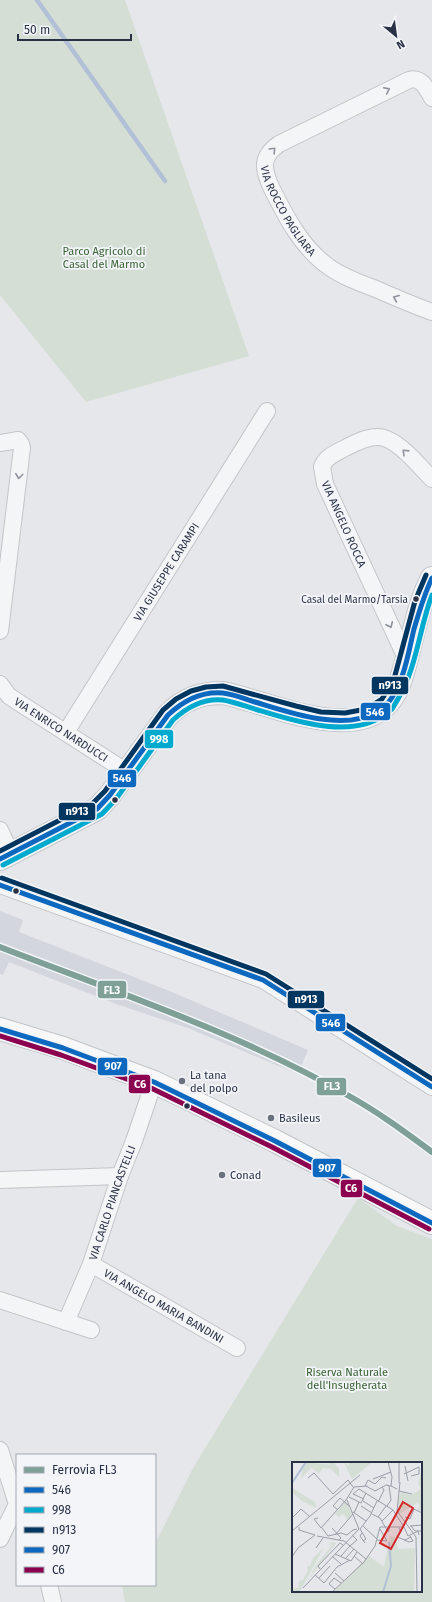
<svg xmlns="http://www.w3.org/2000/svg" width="432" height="1602" font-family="'Fira Sans',sans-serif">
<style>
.built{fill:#d3d6dd}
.green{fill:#d4ded5;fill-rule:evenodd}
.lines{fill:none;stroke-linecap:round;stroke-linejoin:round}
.stream{stroke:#b2c0d7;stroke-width:4.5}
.street-casing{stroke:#c3c5c8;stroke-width:18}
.secondary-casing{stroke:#c3c5c8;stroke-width:24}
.primary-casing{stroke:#c1c4c8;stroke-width:24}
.street{stroke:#f4f5f7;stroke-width:16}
.secondary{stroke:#f8f8f8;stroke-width:22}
.primary{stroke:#f8f8f8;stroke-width:22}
.bus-1-casing{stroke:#f3f5f9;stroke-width:8}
.bus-2-casing{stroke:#f3f5f9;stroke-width:8}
.bus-3-casing{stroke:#f3f5f9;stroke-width:8}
.bus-4-casing{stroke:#f3f5f9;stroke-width:8}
.bus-5-casing{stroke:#f3f5f9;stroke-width:8}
.bus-1{stroke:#0c69bf;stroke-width:5}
.bus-2{stroke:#00a9ce;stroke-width:5}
.bus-3{stroke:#00365f;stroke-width:5}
.bus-4{stroke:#0c69bf;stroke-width:5}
.bus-5{stroke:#8b004f;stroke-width:5}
.rail-1-casing{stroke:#f3f5f9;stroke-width:9}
.rail-1{stroke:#7ea097;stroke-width:6}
.oneway{stroke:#8e939e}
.bus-dot{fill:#293146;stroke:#f3f5f9;stroke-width:1.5}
.poi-dot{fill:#6b717f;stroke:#f3f5f9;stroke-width:1.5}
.labels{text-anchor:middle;stroke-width:3.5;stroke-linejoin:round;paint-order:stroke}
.bus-label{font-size:10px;fill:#293146;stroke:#f3f5f9;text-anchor:end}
.street-label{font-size:11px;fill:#293146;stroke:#f3f5f9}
.park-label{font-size:11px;fill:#3a6335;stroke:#f3f5f9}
.poi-label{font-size:11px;fill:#293146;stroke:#f3f5f9;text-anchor:start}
.inset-river{fill:none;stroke:#b2c0d7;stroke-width:2}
.inset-road{fill:none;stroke:#9a9ea8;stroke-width:1}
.view{fill:#d62828;fill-opacity:0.15;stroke:#d62828;stroke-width:2}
.inset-edge{fill:none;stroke:#293146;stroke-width:2}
.line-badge{stroke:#f3f5f9;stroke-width:1.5}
.badge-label{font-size:11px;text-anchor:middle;font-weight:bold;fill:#fff}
</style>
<rect width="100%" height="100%" fill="#e5e7ea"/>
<polygon class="built" points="0,911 23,920 19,932 167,990 308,1050 298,1074 188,1028 116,1004 9,962 3,975 0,974"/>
<g class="green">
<polygon points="0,0 125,0 249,356 86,402 0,295"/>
<path d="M 358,1198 L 397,1226 L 432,1239 L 432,1602 L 125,1602 L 122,1585 L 155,1585 L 155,1544 L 193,1468 ZM 293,1463 L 421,1463 L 421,1591 L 293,1591 Z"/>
</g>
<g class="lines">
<polyline class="stream" points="37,0 165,181"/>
<g class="street-casing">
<g id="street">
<path id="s1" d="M 432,98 C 427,89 421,76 409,80 L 279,144 C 260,157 263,170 272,189 C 286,217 302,248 329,267 C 343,277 360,283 376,289 C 394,297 413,305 432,312"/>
<polyline points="0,443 18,440 21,444 22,448 0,631"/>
<path d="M 407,660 L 325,484 L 322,467 C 325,457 336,453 345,448 C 355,443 366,437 377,437 C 396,436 419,466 432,479"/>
<path id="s2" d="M 0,684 L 9,696 L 18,702 L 127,772"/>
<path id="s3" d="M 66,732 L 267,411"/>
<polyline points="0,830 11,854"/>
<polyline points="0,885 263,980 432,1087"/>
<polyline points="0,1180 120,1176"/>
<path id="s4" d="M 91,1264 L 237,1348"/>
<polyline points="0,1300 91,1330"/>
<path id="s5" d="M 66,1322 L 91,1264 L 120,1176 L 134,1141 L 154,1082"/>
<polyline points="0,1450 17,1504 0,1539"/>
<polyline points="49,1585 53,1602"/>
</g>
</g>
<g class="secondary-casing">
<path id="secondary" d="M 0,859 L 97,809 L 110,795 L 168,715 C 184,699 200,693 223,693 C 273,703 374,755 400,682 C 412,648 415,610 432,578"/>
</g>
<g class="primary-casing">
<polyline id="primary" points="0,1029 63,1048 154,1082 275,1141 432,1223"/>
</g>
<use href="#street" class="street"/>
<use href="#secondary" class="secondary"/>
<use href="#primary" class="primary"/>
<g class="bus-1-casing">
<g id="bus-1">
<path d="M 0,859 L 97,809 L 110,795 L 168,715 C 183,701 202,691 223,693 C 233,694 245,699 255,702 C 288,712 344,732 375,712 C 379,709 385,706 388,703 C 404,683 408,654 414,629 C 419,612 424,595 432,578"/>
<polyline points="0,885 263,980 432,1087"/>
</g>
</g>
<g class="bus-2-casing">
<path id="bus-2" d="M 3,865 L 102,814 L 116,799 L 173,720 C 186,708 204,698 223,700 C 235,702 247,707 258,710 C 297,722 358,742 392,709 C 394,706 396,702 398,699 C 417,667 419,629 432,595"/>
</g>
<g class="bus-3-casing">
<g id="bus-3">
<polyline points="0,851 93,803 105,791 163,710 176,699 191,691 206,687 223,686 296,706 321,712 345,713 366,709 382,699 394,679 415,601 426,575"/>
<polyline points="2,878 266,974 432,1079"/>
</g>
</g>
<g class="bus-4-casing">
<polyline id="bus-4" points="0,1029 63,1048 154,1082 275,1141 432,1223"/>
</g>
<g class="bus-5-casing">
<polyline id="bus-5" points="0,1036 61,1055 151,1088 272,1147 429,1229"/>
</g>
<use href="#bus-1" class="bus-1"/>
<use href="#bus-2" class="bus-2"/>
<use href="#bus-3" class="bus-3"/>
<use href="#bus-4" class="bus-4"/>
<use href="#bus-5" class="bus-5"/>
<g class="rail-1-casing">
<path id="rail-1" d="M 0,947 C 116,992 241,1034 349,1096 C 378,1112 405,1132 432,1152"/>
</g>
<use href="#rail-1" class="rail-1"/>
</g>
<defs><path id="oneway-chevron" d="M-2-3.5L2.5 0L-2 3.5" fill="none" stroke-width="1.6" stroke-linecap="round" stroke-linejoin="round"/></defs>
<g class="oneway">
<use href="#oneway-chevron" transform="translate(387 90) rotate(-26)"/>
<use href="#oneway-chevron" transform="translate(273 150) rotate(-46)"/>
<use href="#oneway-chevron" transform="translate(396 298) rotate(-158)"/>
<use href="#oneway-chevron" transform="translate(405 452) rotate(-136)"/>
<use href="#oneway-chevron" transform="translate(19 476) rotate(97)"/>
<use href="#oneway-chevron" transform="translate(390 625) rotate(65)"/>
</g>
<g class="bus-dot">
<circle cx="416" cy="599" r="3.5"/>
<circle cx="115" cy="800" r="3.5"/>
<circle cx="16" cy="891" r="3.5"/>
<circle cx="187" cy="1106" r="3.5"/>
</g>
<g class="poi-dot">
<circle cx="182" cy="1081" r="4"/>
<circle cx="271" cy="1118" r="4"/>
<circle cx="222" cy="1175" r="4"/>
</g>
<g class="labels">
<g class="bus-label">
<text x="408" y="603">Casal del Marmo/Tarsia</text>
</g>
<g class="street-label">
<text dy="4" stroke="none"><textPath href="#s1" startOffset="255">VIA ROCCO PAGLIARA</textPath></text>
<text transform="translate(344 524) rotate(66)" y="4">VIA ANGELO ROCCA</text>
<text dy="4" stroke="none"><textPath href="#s3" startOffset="189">VIA GIUSEPPE CARAMPI</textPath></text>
<text dy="4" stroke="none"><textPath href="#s2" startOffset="77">VIA ENRICO NARDUCCI</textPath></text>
<text dy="4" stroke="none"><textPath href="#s5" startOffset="128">VIA CARLO PIANCASTELLI</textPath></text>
<text dy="4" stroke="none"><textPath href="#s4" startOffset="84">VIA ANGELO MARIA BANDINI</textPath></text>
</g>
<g class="park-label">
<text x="104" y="255">Parco Agricolo di<tspan x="104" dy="13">Casal del Marmo</tspan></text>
<text x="347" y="1376">Riserva Naturale<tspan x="347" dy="13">dell'Insugherata</tspan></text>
</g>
<g class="poi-label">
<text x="190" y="1079">La tana<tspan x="190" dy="13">del polpo</tspan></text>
<text x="279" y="1122">Basileus</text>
<text x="230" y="1179">Conad</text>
</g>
</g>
<g transform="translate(292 1462)">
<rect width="130" height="130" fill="#e5e7ea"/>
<path d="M 13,0 L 39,3 L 35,0 L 42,0 L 47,7 L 47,15 L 39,7 L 31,6 L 27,11 L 19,6 L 9,16 L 11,7 L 4,15 ZM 52,0 L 57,4 L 57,0 L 80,0 L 60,17 ZM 130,6 L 130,48 L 125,49 L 128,43 L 125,41 L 107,52 L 106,39 L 109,30 L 119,33 L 129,27 L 126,21 ZM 0,26 L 23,40 L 24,46 L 10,39 L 0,30 ZM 54,39 L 60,52 L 56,57 L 51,52 L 47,55 L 43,52 ZM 98,74 L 103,75 L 106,87 L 123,86 L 122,130 L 41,130 L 77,94 L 92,105 ZM 40,80 L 44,81 L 17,117 L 23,105 L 41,82 L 36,83 ZM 32,85 L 8,129 L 0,130 L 0,127 L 6,126 L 7,119 L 11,118 L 16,108 L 15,104 L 18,104 L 21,96 Z" fill="#d4ded5"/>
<path class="inset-river" d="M 0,21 L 14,0M 91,130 L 99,104 L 97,80"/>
<path class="inset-road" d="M 96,0 L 100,15 L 99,24 L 105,27M 107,0 L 107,21M 113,4 L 116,19M 112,12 L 127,5 L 127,12 L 119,14M 16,16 L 22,11 L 41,32 L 56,18 L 61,25M 81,17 L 99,10M 108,20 L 105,49 L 124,75 L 125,130M 73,24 L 76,18 L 83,22 L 90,15 L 94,16M 74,24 L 83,29 L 94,23 L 99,24M 67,27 L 101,48 L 112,65M 67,27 L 61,32 L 72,37M 107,29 L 120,32M 57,35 L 69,41 L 74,31M 55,38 L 67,67M 71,39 L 82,46M 86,40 L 92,28 L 90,25M 69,44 L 80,51M 95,44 L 99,38 L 97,24M 45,47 L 41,44 L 48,36 L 57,44M 61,50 L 74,59M 62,51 L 67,40M 80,52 L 88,56 L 96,70 L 98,65M 86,55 L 94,44M 113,55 L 118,57 L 122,47 L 130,51M 0,56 L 9,47 L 17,54M 26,56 L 22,57 L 29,66M 90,59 L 101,48M 71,64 L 85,77M 118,64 L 130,63M 119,64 L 123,69 L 130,69M 7,65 L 7,68 L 23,73M 29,66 L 54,38 L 62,25 L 75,24M 30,66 L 36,74 L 49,71 L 55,73 L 61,68 L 65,67M 40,66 L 49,76 L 47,78M 107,66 L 109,70 L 105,75 L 113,78 L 119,75M 68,67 L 78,54 L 85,39M 68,67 L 74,77 L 71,79M 0,69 L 68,13M 70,71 L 68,74 L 73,81M 43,73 L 61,52M 25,74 L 52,79 L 74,97M 85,78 L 95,79 L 88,67M 112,78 L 117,80 L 121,79 L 118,74M 58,84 L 65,78 L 60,73M 24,86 L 31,76M 43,92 L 59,99 L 65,90M 40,94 L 49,102M 49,94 L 58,84M 62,94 L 71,102M 0,95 L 6,86 L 23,73M 53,97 L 62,87M 28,107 L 26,104 L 48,81 L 51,83M 43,111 L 52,119M 23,113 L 32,121 L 45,105 L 58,98M 27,116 L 38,104M 11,126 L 67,67M 43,127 L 37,122 L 42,116 L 49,121M 40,130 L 72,100 L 83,84 L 88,65 L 112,65 L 116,74 L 126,69 L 127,73"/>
<path class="view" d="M 111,40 L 121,46 L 99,87 L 88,81 Z"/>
<rect width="130" height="130" class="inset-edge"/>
</g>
<g class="line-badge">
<rect x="371" y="676" width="38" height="19" rx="4" fill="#00365f"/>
<rect x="360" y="702" width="31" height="19" rx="4" fill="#0c69bf"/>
<rect x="144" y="729" width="30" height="20" rx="4" fill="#00a9ce"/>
<rect x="107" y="769" width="30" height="19" rx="4" fill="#0c69bf"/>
<rect x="58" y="802" width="38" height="19" rx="4" fill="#00365f"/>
<rect x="97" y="980" width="30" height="19" rx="4" fill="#7ea097"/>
<rect x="287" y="990" width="38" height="19" rx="4" fill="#00365f"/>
<rect x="315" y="1013" width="31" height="19" rx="4" fill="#0c69bf"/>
<rect x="97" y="1057" width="31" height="19" rx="4" fill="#0c69bf"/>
<rect x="128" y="1074" width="23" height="20" rx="4" fill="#8b004f"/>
<rect x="316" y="1077" width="31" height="19" rx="4" fill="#7ea097"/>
<rect x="312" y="1158" width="30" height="20" rx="4" fill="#0c69bf"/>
<rect x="340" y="1179" width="23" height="19" rx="4" fill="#8b004f"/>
</g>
<g class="badge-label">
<text x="390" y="689">n913</text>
<text x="375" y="716">546</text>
<text x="159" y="743">998</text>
<text x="122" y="782">546</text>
<text x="77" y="815">n913</text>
<text x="112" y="994">FL3</text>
<text x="306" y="1003">n913</text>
<text x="331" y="1027">546</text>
<text x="113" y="1070">907</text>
<text x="140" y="1088">C6</text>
<text x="332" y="1090">FL3</text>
<text x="327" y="1172">907</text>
<text x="351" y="1192">C6</text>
</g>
<rect x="16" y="1454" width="140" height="132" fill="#f3f5f9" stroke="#a2a7b1"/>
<rect x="24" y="1467" width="20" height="6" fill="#7ea097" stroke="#a2a7b1"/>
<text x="52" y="1474" font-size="12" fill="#293146">Ferrovia FL3</text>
<rect x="24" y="1487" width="20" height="6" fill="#0c69bf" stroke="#a2a7b1"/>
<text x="52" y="1494" font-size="12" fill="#293146">546</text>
<rect x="24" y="1507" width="20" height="6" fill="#00a9ce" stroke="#a2a7b1"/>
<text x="52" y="1514" font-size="12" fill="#293146">998</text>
<rect x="24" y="1527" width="20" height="6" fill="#00365f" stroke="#a2a7b1"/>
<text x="52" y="1534" font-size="12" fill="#293146">n913</text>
<rect x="24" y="1547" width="20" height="6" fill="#0c69bf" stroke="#a2a7b1"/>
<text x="52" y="1554" font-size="12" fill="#293146">907</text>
<rect x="24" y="1567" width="20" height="6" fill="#8b004f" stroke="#a2a7b1"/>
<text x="52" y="1574" font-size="12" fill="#293146">C6</text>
<g transform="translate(396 36) rotate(151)" stroke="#f3f5f9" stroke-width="3" paint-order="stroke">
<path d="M0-3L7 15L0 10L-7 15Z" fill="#293146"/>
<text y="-6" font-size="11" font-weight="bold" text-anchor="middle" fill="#293146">N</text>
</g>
<path d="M18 34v6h113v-6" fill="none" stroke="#293146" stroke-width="2"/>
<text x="24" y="34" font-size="12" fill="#293146" stroke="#f3f5f9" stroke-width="3" paint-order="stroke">50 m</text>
</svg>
